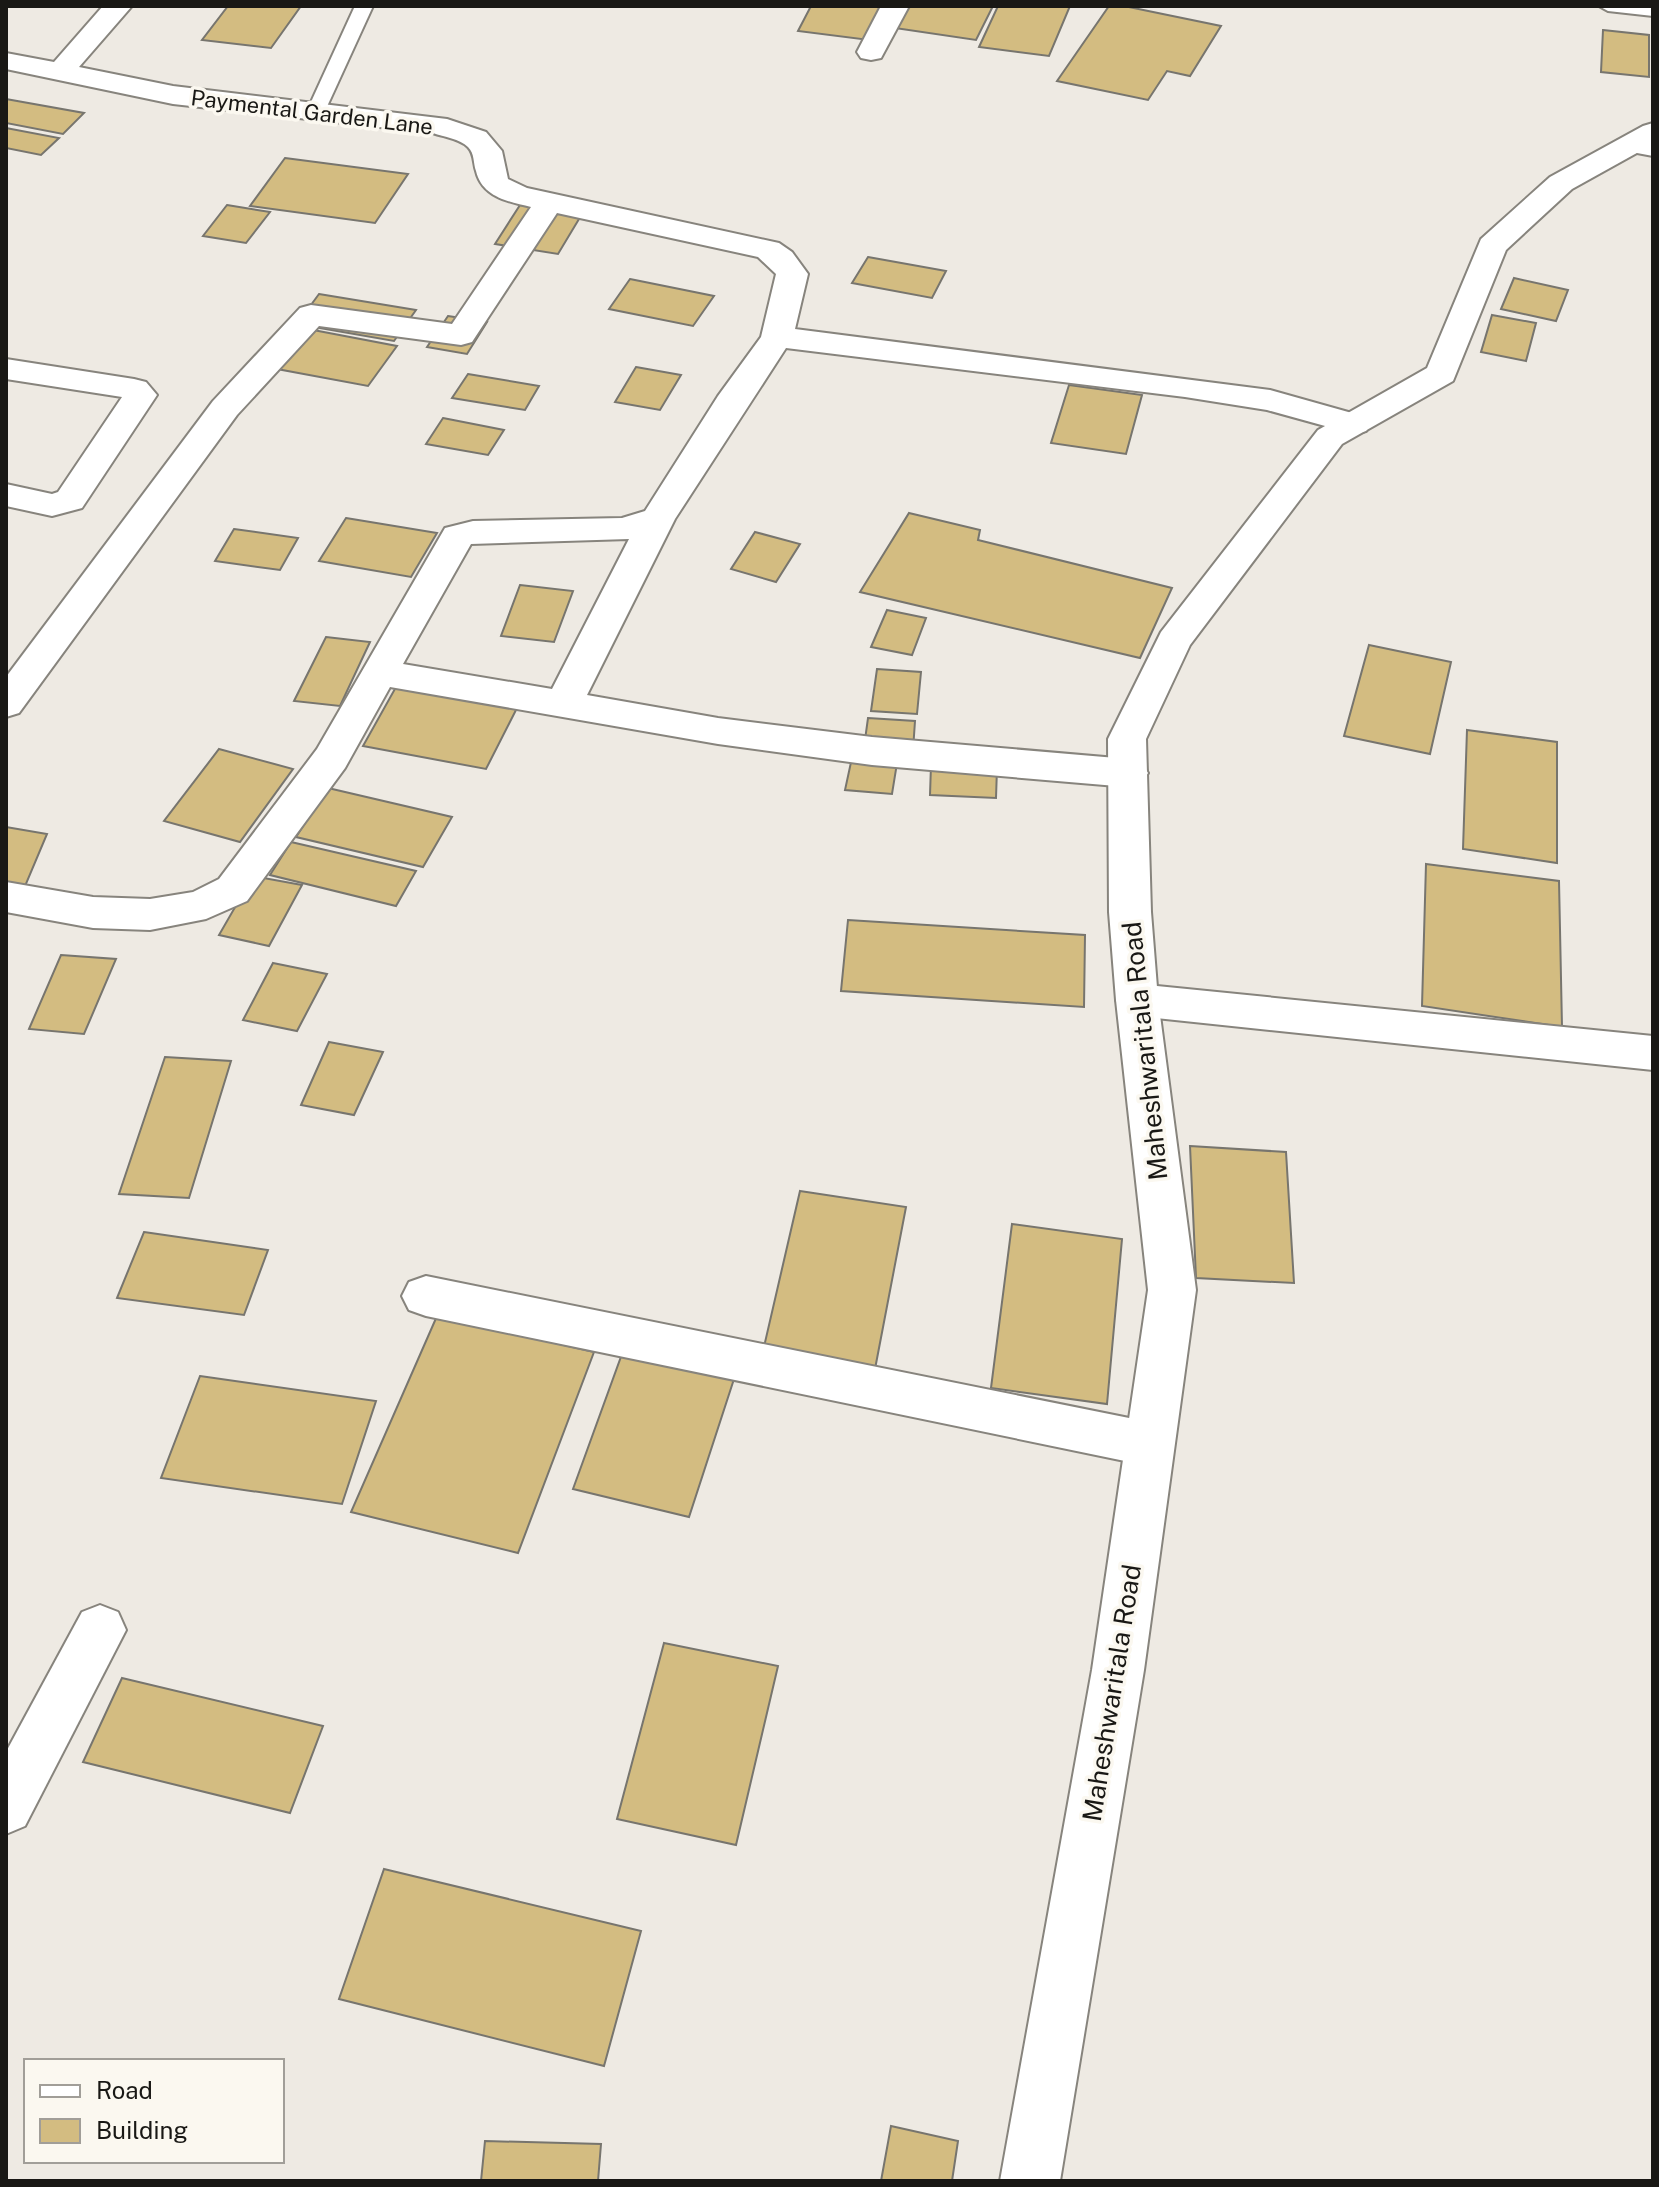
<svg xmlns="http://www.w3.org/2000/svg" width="1659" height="2187" font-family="'Public Sans',sans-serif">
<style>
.building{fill:#d3bc81;stroke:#77756e;stroke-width:2}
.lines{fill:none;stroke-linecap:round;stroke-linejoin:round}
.lane-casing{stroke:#87847d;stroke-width:4}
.street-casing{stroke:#87847d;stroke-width:4}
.secondary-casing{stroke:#87847d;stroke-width:4}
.lane{fill:#fff;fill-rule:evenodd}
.street{fill:#fff;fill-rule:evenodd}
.secondary{fill:#fff;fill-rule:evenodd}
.labels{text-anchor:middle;stroke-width:7;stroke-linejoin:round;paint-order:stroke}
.far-street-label{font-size:22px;fill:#191815;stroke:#fbf8f0}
.street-label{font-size:26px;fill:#191815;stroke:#fbf8f0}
</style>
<rect width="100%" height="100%" fill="#eeeae3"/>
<g class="building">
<polygon points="228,6 301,6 271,48 202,40"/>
<polygon points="811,6 884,6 869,40 798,31"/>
<polygon points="907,6 993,6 976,40 895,28"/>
<polygon points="998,6 1070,6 1049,56 979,47"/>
<polygon points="1109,6 1124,6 1221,26 1190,76 1167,71 1148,100 1057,81"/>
<polygon points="1603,30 1649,35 1649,77 1601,72"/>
<polygon points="6,99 84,113 63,134 6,123"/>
<polygon points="6,128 59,138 41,155 6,148"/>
<polygon points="285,158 408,174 375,223 250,206"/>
<polygon points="227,205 270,212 246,243 203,236"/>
<polygon points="520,205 582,214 558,254 495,244"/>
<polygon points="868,257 946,271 932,298 852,283"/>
<polygon points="1514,278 1568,290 1556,321 1501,309"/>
<polygon points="630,279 714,296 693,326 609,309"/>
<polygon points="319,294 416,310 394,341 297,324"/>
<polygon points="1492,315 1536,323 1526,361 1481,352"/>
<polygon points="448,316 487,322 467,354 427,347"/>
<polygon points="308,329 397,346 368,386 277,369"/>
<polygon points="636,367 681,375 660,410 615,402"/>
<polygon points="468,374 539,386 525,410 452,398"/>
<polygon points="1069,385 1142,395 1126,454 1051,443"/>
<polygon points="443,418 504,430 488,455 426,444"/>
<polygon points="909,513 980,530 978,540 1172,588 1140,658 860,592"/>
<polygon points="346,518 437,533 411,577 319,561"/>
<polygon points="234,529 298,538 280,570 215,561"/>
<polygon points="755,532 800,544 776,582 731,569"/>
<polygon points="520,585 573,591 554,642 501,636"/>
<polygon points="887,610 926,618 912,655 871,647"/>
<polygon points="326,637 370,642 340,706 294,701"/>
<polygon points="1369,645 1451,662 1430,754 1344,736"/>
<polygon points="877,669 921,672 917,714 871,711"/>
<polygon points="396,687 517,708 486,769 363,746"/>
<polygon points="868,718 915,721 913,750 864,747"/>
<polygon points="1467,730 1557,742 1557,863 1463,849"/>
<polygon points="219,749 293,769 240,842 164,821"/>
<polygon points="853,753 898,757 892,794 845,790"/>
<polygon points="931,765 997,768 996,798 930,795"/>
<polygon points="328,788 452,817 423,867 296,837"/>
<polygon points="6,827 47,834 23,891 6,888"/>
<polygon points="291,842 416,871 396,906 270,875"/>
<polygon points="1426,864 1559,881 1562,1027 1422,1006"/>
<polygon points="253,876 302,885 269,946 219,935"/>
<polygon points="848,920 1085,935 1084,1007 841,991"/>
<polygon points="61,955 116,959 84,1034 29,1029"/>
<polygon points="273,963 327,974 297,1031 243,1020"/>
<polygon points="329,1042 383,1052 354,1115 301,1105"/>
<polygon points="165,1057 231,1061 189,1198 119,1194"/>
<polygon points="1190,1146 1286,1152 1294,1283 1196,1278"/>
<polygon points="800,1191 906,1207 875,1369 763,1351"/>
<polygon points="1012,1224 1122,1239 1107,1404 991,1388"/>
<polygon points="144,1232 268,1250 244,1315 117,1298"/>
<polygon points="437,1316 594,1352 518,1553 351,1512"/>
<polygon points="622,1354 734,1379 689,1517 573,1489"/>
<polygon points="200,1376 376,1401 342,1504 161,1478"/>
<polygon points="664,1643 778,1666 736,1845 617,1819"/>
<polygon points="122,1678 323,1726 290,1813 83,1762"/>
<polygon points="384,1869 641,1931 604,2066 339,1999"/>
<polygon points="891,2126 958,2141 952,2181 881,2181"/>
<polygon points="485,2141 601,2144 598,2181 481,2181"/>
</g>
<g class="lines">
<g class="lane-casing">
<g id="lane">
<polygon points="355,6 373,6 324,113 315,119 309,117 306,113"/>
<polygon points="1599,6 1653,6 1653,16 1608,11"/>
<polygon points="1628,140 1653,144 1653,156 1621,150 1619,146"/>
</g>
</g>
<g class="street-casing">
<g id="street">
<path d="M 103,6 L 132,6 L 79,67 L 173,86 L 447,119 L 486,132 L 502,151 L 508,179 L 527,188 L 779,243 L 792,252 L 808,274 L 795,329 L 1270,390 L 1366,417 L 1371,424 L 1366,431 L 1354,434 L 1267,410 L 1185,397 L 786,348 L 675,519 L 587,695 L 718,718 L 872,737 L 1128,759 L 1142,763 L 1148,773 L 1142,783 L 1128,787 L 872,765 L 718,744 L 390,687 L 345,768 L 247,901 L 206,919 L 150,930 L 93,928 L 6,912 L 6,882 L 93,897 L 150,899 L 193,892 L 219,879 L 317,749 L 445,528 L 473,521 L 622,518 L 645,511 L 718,396 L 761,337 L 776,274 L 758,257 L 557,213 L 472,342 L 461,345 L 319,326 L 237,415 L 19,713 L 6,717 L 6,677 L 213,401 L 300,308 L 311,305 L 452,324 L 531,207 C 509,202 482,197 476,171 C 473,163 475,154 468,147 C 460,139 444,137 433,133 L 173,104 L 6,69 L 6,53 L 54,62 ZM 629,539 L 552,689 L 403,664 L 471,544 Z"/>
<polygon points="881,6 909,6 881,58 871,60 861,58 857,52"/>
<polygon points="6,359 134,379 146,382 157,395 82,508 52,516 6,506 6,484 52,494 58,492 122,397 6,379"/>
<polygon points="1137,984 1653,1036 1653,1070 1137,1016 1122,1012 1116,1000 1122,988"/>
<polygon points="426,1276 1149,1422 1166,1428 1174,1444 1166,1460 1149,1466 426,1316 409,1310 402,1296 409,1282"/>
<polygon points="100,1605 118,1612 126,1630 25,1826 6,1834 6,1752 82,1612"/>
</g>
</g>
<g class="secondary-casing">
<polygon id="secondary" points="1653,123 1653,144 1572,189 1506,250 1453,381 1342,444 1190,645 1146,739 1151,912 1158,1000 1196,1290 1144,1670 1060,2181 1000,2181 1092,1670 1148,1290 1116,1000 1109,912 1108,739 1161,632 1318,430 1427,368 1481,239 1550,177 1643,126"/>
</g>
<use href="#lane" class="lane"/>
<use href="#street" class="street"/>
<use href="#secondary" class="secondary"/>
</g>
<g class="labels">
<g class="far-street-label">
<text transform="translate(312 112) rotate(7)" y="8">Paymental Garden Lane</text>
</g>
<g class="street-label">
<text transform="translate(1145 1051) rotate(-96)" y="9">Maheshwaritala Road</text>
<text transform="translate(1112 1693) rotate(-81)" y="9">Maheshwaritala Road</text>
</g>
</g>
<rect width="1659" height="2187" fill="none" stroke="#191815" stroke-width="16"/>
<rect x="24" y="2059" width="260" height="104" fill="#fbf8f0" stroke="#a19e98" stroke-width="2"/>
<rect x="40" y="2085" width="40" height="12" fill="#ffffff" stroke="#a19e98" stroke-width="2"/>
<text x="96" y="2099" font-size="24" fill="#191815">Road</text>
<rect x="40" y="2119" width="40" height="24" fill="#d3bc81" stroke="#a19e98" stroke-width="2"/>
<text x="96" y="2139" font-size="24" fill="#191815">Building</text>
</svg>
